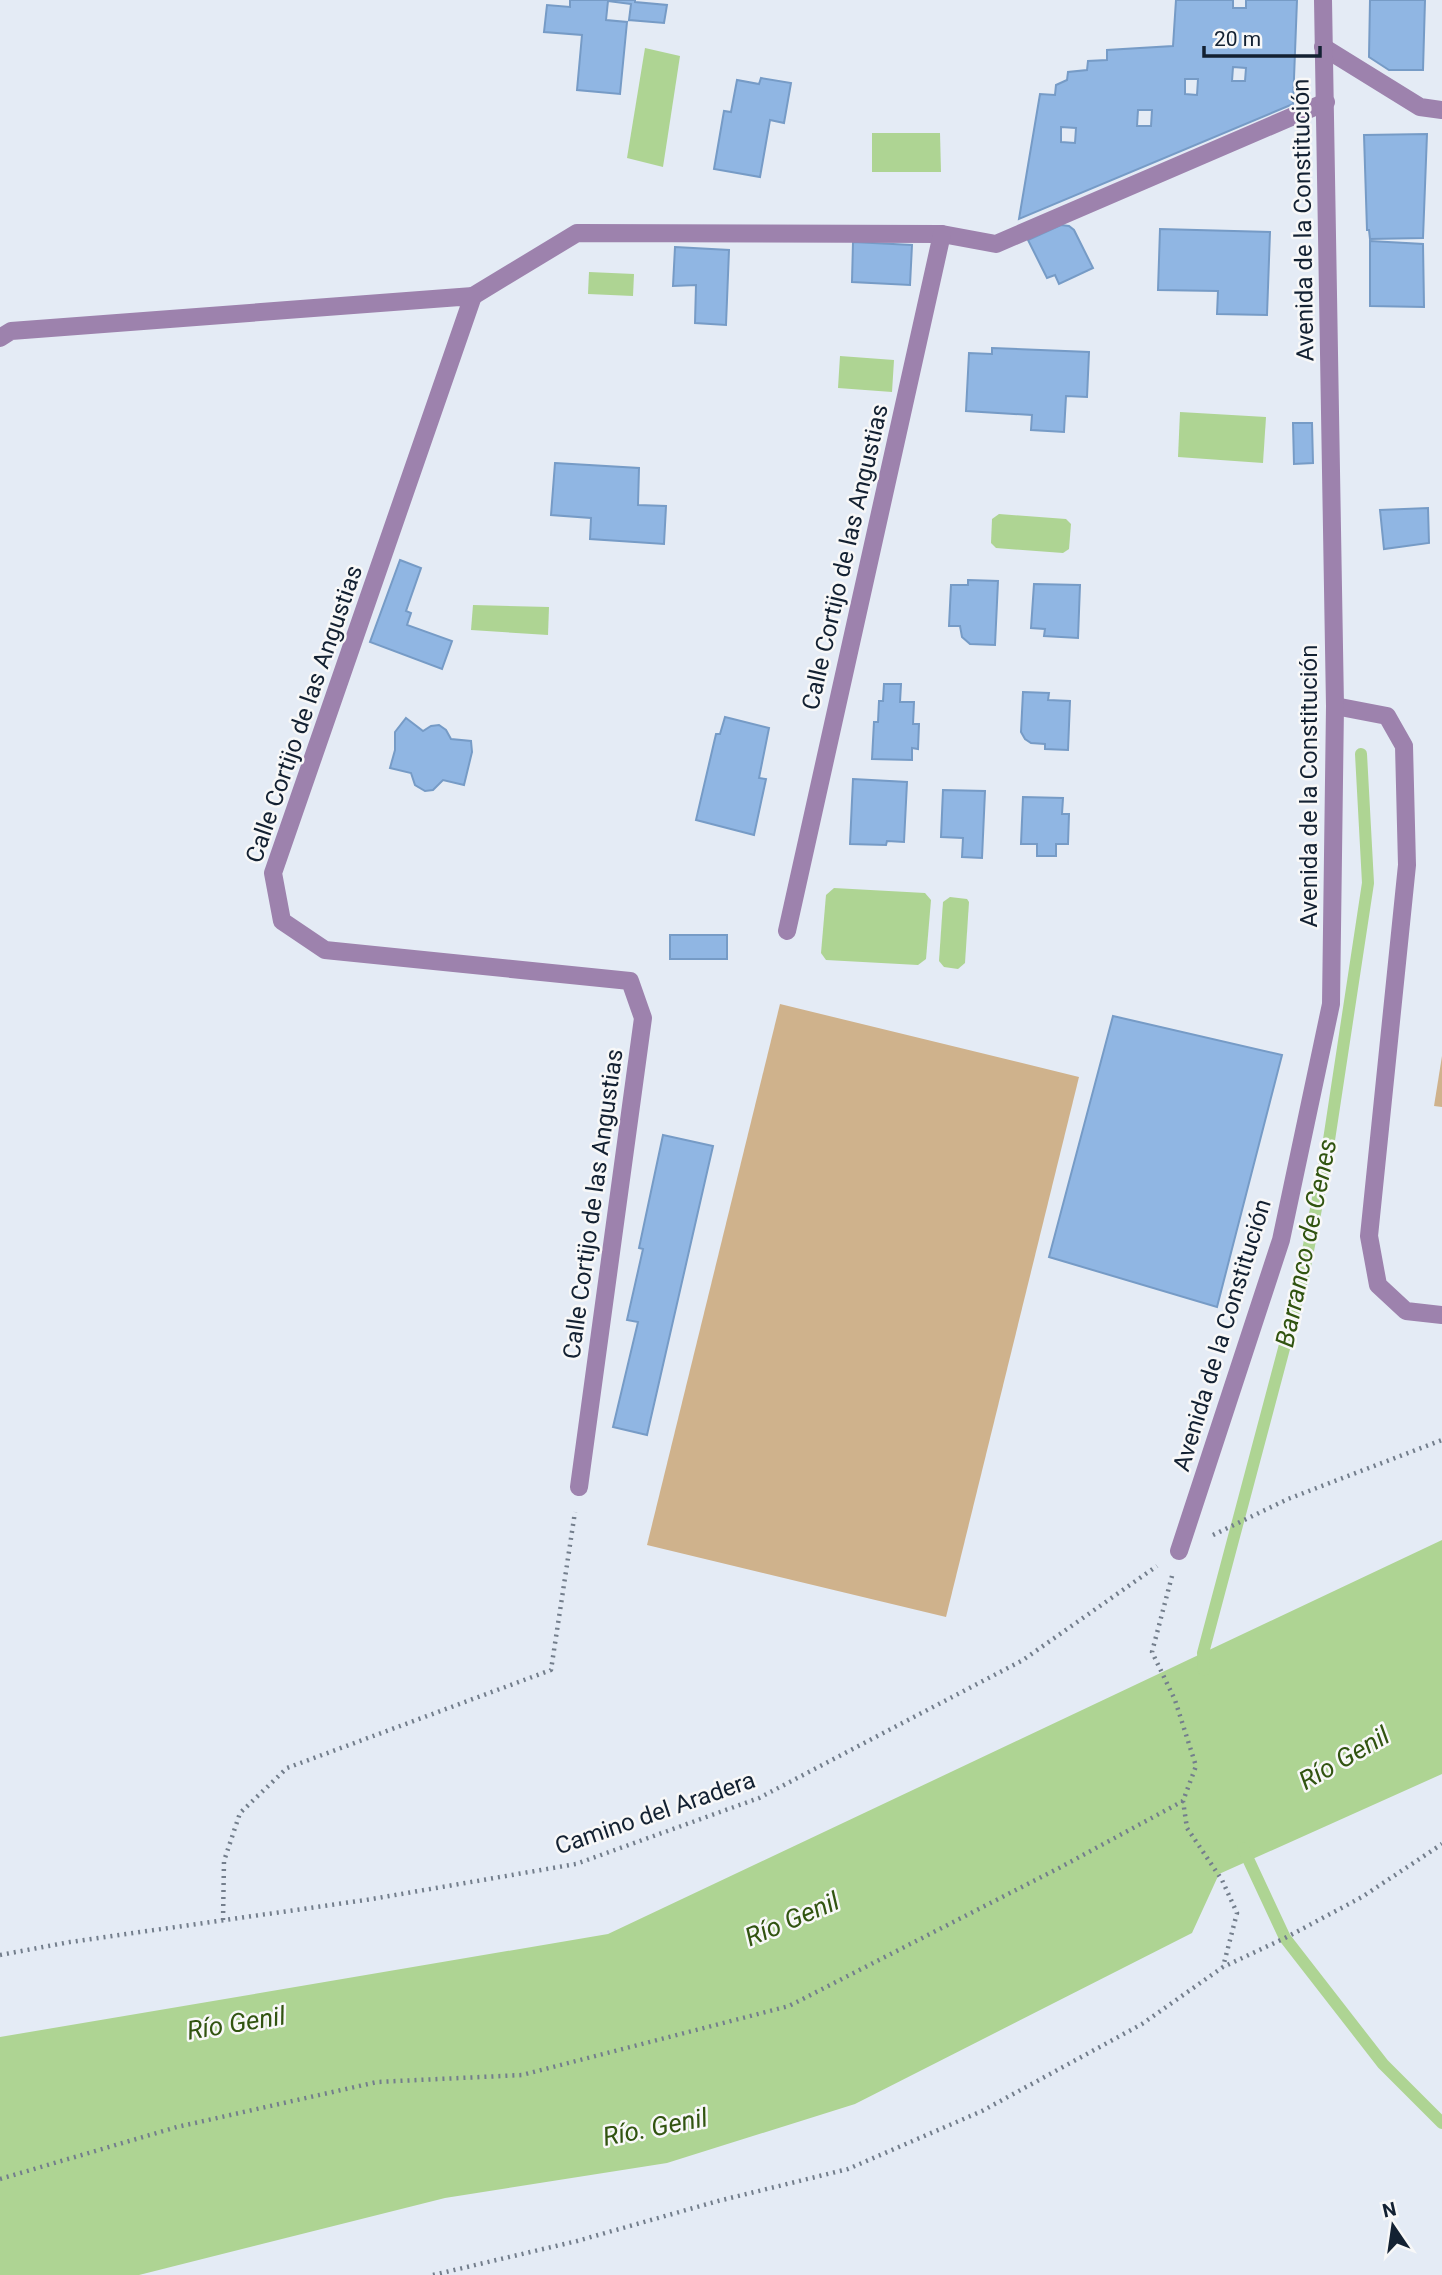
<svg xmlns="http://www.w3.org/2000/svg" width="1442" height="2275" font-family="Roboto,sans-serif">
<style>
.green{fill:#cfb28c}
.water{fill:#aed493}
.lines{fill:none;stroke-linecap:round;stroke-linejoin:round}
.stream{stroke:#aed493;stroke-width:12}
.building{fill:#90b6e3;stroke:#769bc6;stroke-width:2;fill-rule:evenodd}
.path{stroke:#737e8c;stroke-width:4.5;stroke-dasharray:2 5;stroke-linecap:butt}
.street{stroke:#9d82ad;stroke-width:18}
.labels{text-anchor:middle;stroke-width:5;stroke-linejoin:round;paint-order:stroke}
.street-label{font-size:24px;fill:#132132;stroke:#f8f8f8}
.water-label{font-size:26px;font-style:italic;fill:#315410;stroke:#f8f8f8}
</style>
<rect width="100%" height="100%" fill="#e4ebf5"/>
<g class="green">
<polygon points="780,1004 1079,1077 946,1617 647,1545"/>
<polygon points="1442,1056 1442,1107 1434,1106"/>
</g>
<g class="water">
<polygon points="645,48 680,56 663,167 627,158"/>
<polygon points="872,133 940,133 941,172 872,172"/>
<polygon points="589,272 634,274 633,296 588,294"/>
<polygon points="840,356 894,360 892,392 838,388"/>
<polygon points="1180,412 1266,417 1263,463 1178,457"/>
<polygon points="999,514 1066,519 1071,524 1069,549 1063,553 996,548 991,543 992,519"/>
<polygon points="473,605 549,607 548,635 471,630"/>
<polygon points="834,888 925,893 931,900 926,959 918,965 826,960 821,953 826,895"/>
<polygon points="950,897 967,899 969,902 965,963 958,969 944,967 939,961 943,902"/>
<polygon points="1442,1540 1442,1774 1219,1874 1192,1933 855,2104 667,2163 445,2198 139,2275 0,2275 0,2037 608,1934"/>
</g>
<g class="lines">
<g class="stream">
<polyline points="1204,1670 1203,1653 1303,1277 1329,1140 1368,883 1361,754"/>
<polyline points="1243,1848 1285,1938 1383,2064 1442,2123"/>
</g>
</g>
<g class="building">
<polygon points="570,0 635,0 635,2 667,5 664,23 629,20 631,4 608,1 606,20 627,22 620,94 577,90 582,35 544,32 547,5 570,7"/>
<path d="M 1176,0 L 1233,0 L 1233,8 L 1246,8 L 1246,0 L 1297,0 L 1293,104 L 1019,219 L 1040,94 L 1055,95 L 1056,85 L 1067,80 L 1068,72 L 1087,70 L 1088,61 L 1107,60 L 1107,50 L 1173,46 ZM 1233,67 L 1246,68 L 1245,81 L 1232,81 ZM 1185,79 L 1198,79 L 1197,95 L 1185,94 ZM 1138,110 L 1152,110 L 1151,126 L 1137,126 ZM 1061,127 L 1076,128 L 1075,143 L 1061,142 Z"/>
<polygon points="1370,0 1425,0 1423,70 1389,70 1369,57"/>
<polygon points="761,78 791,83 784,123 770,120 760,177 714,169 724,111 731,112 737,80 759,84"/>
<polygon points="1427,134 1423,238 1370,239 1369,230 1367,230 1364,135"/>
<polygon points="1061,225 1069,226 1074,230 1093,268 1059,284 1055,275 1047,278 1028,240"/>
<polygon points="1160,229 1270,232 1267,315 1217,314 1218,291 1158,290"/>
<polygon points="1370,241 1423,244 1424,307 1370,306"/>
<polygon points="853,242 912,245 910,285 852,282"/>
<polygon points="675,247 729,250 726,325 695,323 696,285 673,286"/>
<polygon points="992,348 1089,352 1087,397 1066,396 1064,432 1031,430 1032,415 966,411 969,353 992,354"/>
<polygon points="1293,423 1312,423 1313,463 1294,464"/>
<polygon points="555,463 639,468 638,505 666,506 664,544 590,539 591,518 551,515"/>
<polygon points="1428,508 1429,543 1384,549 1380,510"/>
<polygon points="400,560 421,568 406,611 411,613 407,625 452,641 442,669 370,642"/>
<polygon points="968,580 998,581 995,645 970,644 962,637 960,626 949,626 951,585 968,585"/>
<polygon points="1034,584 1080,585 1078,638 1044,636 1045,629 1031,628"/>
<polygon points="884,684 901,684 900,702 914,702 913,724 919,724 918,749 912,748 912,760 872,759 874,722 878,722 879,701 883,701"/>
<polygon points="1023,692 1049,693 1048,700 1070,701 1068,750 1045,749 1045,744 1031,743 1025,739 1021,732"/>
<polygon points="725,717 769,728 759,778 766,779 754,835 696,820 716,734 720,734"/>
<polygon points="406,718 423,731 431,726 439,725 446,730 451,739 471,741 472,752 464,785 443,780 433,790 425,791 415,785 411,773 390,768 395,750 395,732"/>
<polygon points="853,779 907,782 904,842 887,841 886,845 850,844"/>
<polygon points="943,790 985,791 982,858 962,857 963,838 941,837"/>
<polygon points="1023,797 1063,798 1062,814 1069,814 1068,844 1056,844 1056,856 1037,856 1037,844 1021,844"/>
<rect x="670" y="935" width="57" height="24"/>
<polygon points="1113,1016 1282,1055 1217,1307 1049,1257"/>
<polygon points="663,1135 713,1146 647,1435 613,1427 638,1322 627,1320 643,1249 639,1248"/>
</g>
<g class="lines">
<g class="path">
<polyline points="1213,1535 1288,1499 1442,1440"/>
<polyline points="1172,1576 1152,1652 1175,1700 1196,1766 1183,1801 1187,1828 1222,1880 1237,1913 1223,1967"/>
<polyline points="223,1920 224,1861 240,1813 287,1768 551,1670 575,1512"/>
<polyline points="0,1955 70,1942 366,1900 576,1864 759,1798 1023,1660 1157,1566"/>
<polyline points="0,2179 177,2127 377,2082 522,2075 789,2006 1059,1868 1183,1801"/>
<polyline points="433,2275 577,2241 718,2201 848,2169 982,2111 1142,2024 1223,1967 1285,1938 1362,1897 1442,1844"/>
</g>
<g class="street">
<polyline points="1323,47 1420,107 1442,110"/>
<polyline points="473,296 577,233 942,234 996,244 1326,102"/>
<polyline points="0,338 11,331 473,296 273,873 282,921 325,950 630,981 643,1018 579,1487"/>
<polyline points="1335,706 1387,716 1404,746 1407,865 1369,1236 1378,1285 1406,1311 1442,1315"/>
<polyline points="787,931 942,234"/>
<polyline points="1179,1551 1281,1240 1331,1004 1335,706 1323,0"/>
</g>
</g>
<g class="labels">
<g class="street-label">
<text transform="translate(1303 220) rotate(-91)" y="8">Avenida de la Constitución</text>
<text transform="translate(845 557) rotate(-77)" y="8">Calle Cortijo de las Angustias</text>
<text transform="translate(304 714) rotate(-71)" y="8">Calle Cortijo de las Angustias</text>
<text transform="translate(1309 786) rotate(-90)" y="8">Avenida de la Constitución</text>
<text transform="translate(593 1204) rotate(-82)" y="8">Calle Cortijo de las Angustias</text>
<text transform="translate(1222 1335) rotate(-73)" y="8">Avenida de la Constitución</text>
<text transform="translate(655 1813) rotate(-19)" y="8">Camino del Aradera</text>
</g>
<g class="water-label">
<text transform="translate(1306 1243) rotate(-78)" y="9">Barranco de Cenes</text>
<text transform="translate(1344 1758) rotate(-30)" y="9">Río Genil</text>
<text transform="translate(792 1919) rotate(-23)" y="9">Río Genil</text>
<text transform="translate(236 2023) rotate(-9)" y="9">Río Genil</text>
<text transform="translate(655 2127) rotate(-11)" y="9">Río. Genil</text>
</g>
</g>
<g transform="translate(1393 2226) rotate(347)" stroke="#f8f8f8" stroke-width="5" paint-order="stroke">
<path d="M0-5L12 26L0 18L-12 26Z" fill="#132132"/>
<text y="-10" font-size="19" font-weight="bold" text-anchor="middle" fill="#132132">N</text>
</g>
<path d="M1204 46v10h116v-10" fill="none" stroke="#132132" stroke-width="3.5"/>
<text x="1214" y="46" font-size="21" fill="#132132" stroke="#f8f8f8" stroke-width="5" paint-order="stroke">20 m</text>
</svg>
